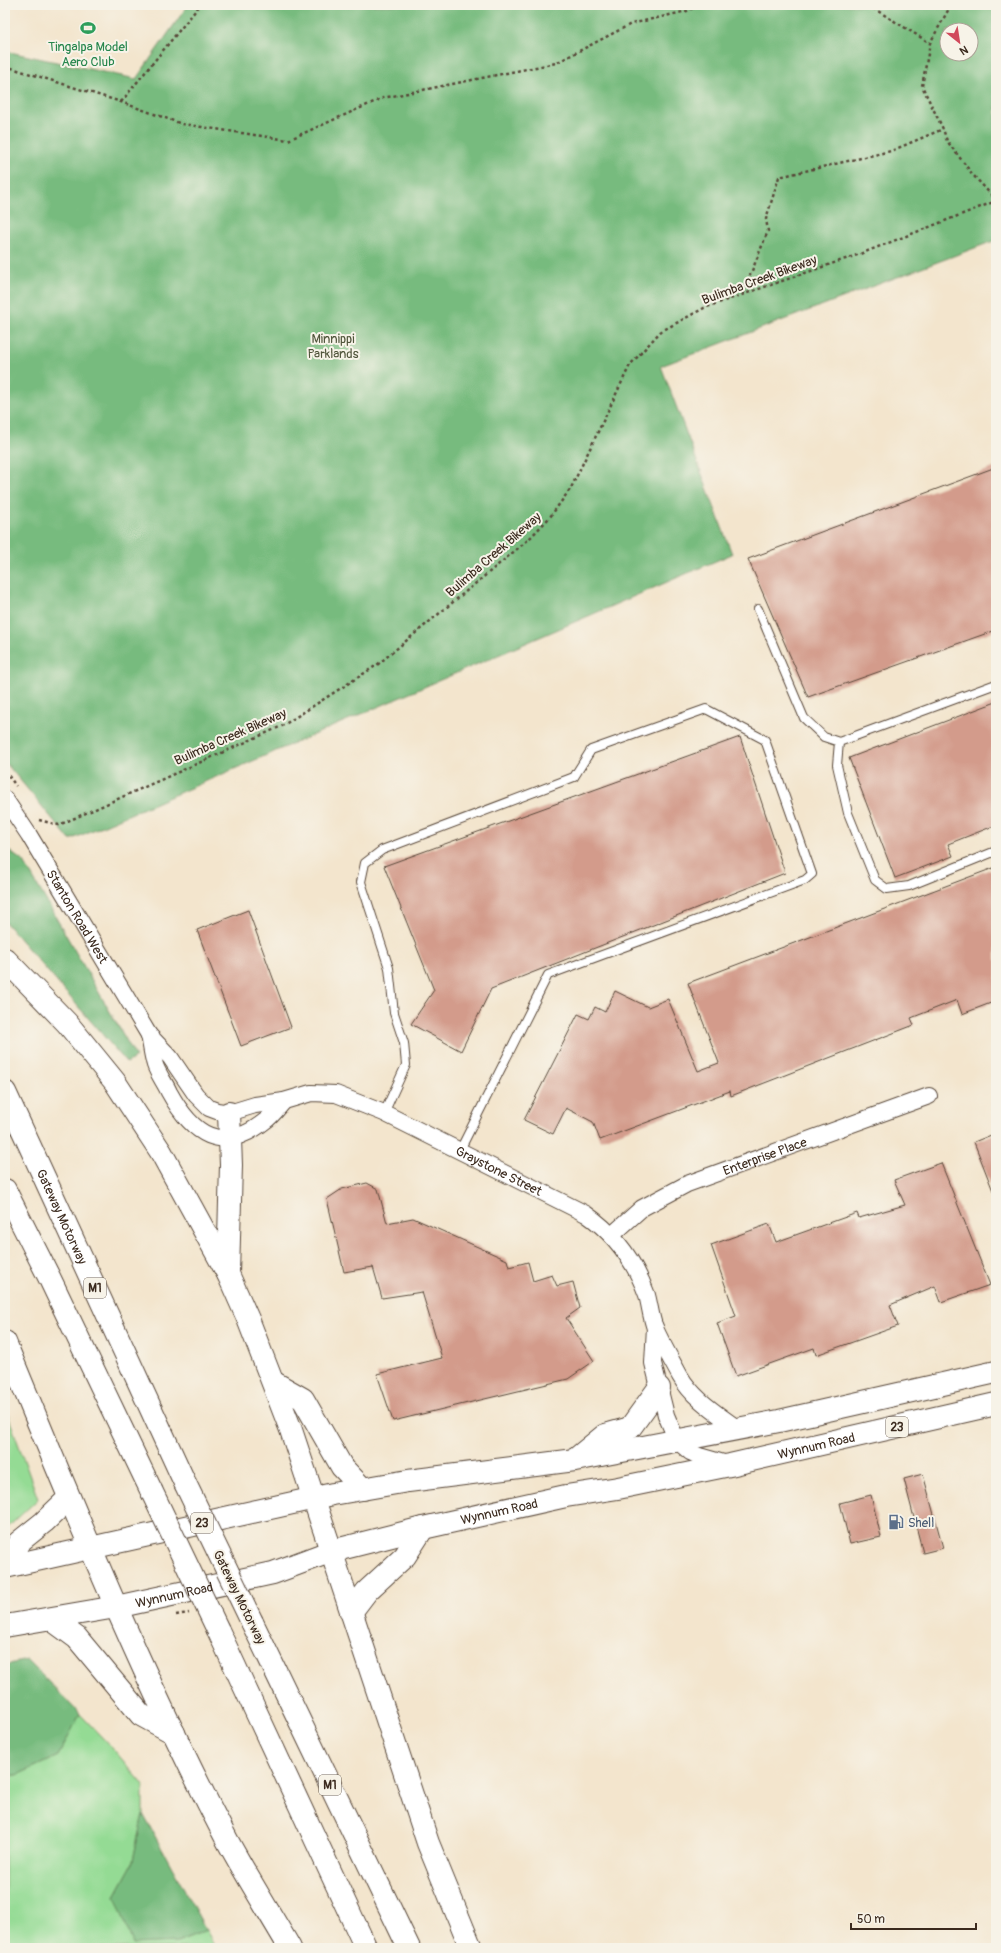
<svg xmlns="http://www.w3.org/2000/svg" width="1001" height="1953" font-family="Pangolin,sans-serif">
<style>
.green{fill:#94db94;stroke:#688259}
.forest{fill:#77bb7e;stroke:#59724e;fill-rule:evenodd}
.building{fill:#d39b8b}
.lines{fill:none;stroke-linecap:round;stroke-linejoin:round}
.service-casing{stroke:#574638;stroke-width:10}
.minor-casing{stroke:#574638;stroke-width:18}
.primary-casing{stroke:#574638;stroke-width:24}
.motorway-casing{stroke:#574638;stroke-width:24}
.path{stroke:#574638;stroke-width:2.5;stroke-dasharray:3 3;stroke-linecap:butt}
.service{stroke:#fff;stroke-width:8}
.minor{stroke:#fff;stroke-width:16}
.primary{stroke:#fff;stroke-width:22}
.motorway{stroke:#fff;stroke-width:22}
.motorway-bridge-casing{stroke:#574638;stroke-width:24;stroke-linecap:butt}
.motorway-bridge{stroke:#fff;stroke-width:22}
.labels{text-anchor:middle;stroke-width:4;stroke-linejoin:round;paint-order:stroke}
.shield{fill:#f7f3e8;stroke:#73665b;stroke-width:1}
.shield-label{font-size:12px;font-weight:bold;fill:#3b2a1e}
.leisure-label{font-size:13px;fill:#27864d;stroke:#f7f3e8}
.street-label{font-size:13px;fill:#3b2a1e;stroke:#f7f3e8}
.park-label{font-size:13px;fill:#51563c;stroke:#f7f3e8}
.service-label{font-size:13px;fill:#4e5e75;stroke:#f7f3e8;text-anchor:start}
</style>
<rect width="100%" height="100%" fill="#f7f3e8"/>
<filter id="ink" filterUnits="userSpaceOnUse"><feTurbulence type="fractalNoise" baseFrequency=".025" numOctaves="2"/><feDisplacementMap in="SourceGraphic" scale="8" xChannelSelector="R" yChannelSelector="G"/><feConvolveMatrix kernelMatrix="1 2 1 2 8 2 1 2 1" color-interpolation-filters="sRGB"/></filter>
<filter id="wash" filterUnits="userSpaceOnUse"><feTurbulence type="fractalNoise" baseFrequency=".012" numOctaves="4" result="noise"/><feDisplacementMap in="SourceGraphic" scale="16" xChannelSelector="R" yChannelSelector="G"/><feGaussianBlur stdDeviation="0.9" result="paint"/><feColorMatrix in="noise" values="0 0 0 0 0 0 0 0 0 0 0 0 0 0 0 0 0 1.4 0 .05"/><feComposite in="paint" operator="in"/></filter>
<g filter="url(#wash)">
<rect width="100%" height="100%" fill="#f3e5cd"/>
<g class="green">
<polygon points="5,1407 38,1499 5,1530"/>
<polygon points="80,1714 114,1750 143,1784 143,1814 132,1865 115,1896 177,1942 206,1930 216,1948 5,1948 5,1776 17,1775 58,1756"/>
</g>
<g class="forest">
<path d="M 188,5 L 996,5 L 996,240 L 661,366 L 732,554 L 70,840 L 5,762 L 5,51 L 136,79 ZM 947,30 L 971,30 L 971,54 L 947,54 Z"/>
<polygon points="5,848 24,862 136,1057 127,1063 5,922"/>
<polygon points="27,1660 80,1714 58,1756 17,1775 5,1776 5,1665"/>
<polygon points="143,1814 206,1930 177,1942 133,1944 115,1896 132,1865"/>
</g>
<g id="blocks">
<g class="building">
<polygon points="996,467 996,630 808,697 748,559"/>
<polygon points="996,702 996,825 948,844 953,856 895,878 849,758"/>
<polygon points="740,737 785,873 491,989 461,1051 411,1024 434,990 384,866"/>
<polygon points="996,867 996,1001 962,1014 957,1000 911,1018 914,1025 731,1096 730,1091 600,1140 593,1122 566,1108 553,1134 524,1120 578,1014 589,1019 595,1007 605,1012 615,991 648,1007 668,999 698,1071 719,1063 688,983"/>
<polygon points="248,910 291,1027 241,1046 197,930"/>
<polygon points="996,1133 996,1196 995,1196 974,1142"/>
<polygon points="941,1163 990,1285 941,1302 935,1286 890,1305 898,1326 816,1355 814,1348 736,1376 717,1323 736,1316 711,1245 769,1224 776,1242 857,1213 859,1218 905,1205 894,1180"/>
<polygon points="367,1183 378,1189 387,1223 413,1218 507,1260 509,1267 528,1262 533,1281 552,1275 557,1286 573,1282 580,1308 566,1318 594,1361 568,1379 393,1421 377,1374 442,1358 422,1292 382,1298 373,1267 344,1272 327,1199 342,1189"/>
<polygon points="923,1474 943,1548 923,1553 904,1479"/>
<polygon points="871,1495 881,1537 850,1544 840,1503"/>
</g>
</g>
</g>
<g filter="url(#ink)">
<use href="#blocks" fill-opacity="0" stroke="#574638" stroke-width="1"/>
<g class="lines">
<g class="service-casing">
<g id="service">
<polyline points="758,609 804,718 824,737 839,742 996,684"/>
<polyline points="839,742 837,765 848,813 875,880 887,889 909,886 996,851"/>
<polyline points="384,1113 406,1065 404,1043 394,1013 389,968 361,882 365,863 382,850 574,777 591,750 706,709 765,740 812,874 805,880 548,975 460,1150"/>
</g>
</g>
<g class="minor-casing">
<g id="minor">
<path id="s1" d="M 5,799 L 29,835 L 149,1035 L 170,1057 L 196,1095 L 209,1108 L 217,1111 L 229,1113 L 255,1105 L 284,1101 L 311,1093 L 336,1094 L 384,1113 L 586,1214 C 615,1234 635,1262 647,1295 C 650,1306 651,1318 655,1328 C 662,1344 672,1361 680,1376 C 693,1399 718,1414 738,1429"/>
<path d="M 149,1035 C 151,1045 152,1055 155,1065 C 158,1074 165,1083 169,1092 C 192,1134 221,1156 265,1121 C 272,1116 278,1108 284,1101"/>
<path id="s2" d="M 612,1235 L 642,1208 L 687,1184 L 929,1096"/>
<polyline points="655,1327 653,1363 666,1415 677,1441 690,1452 699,1456 727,1464"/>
</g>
</g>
<g class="primary-casing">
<g id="primary">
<polyline points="577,1458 605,1435 630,1428 659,1388"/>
<polyline points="5,1567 333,1494 408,1481 575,1460 779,1421 996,1372"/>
<path id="s3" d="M 5,1626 L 116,1607 L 273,1573 L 332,1551 L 423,1528 L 566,1496 L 618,1488 L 730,1465 L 996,1404"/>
</g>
</g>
<g class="motorway-casing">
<g id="motorway">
<polyline points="5,959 67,1023 115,1082 161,1152 228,1274 248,1319 291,1430 428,1843 471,1948"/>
<path id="s4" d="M 5,1092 L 185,1483"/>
<polyline points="5,1190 50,1279 151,1490"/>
<polyline points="228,1274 231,1165 229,1113"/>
<path d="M 5,1342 C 74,1510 143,1679 227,1840 C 247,1877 269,1912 290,1948"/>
<polyline points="273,1382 303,1399 342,1467 363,1489"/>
<polyline points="6,1566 19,1542 44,1522 69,1498"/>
<polyline points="351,1612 367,1591 405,1556 423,1528"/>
<polyline points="51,1619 77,1638 141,1715 174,1733"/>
<polyline points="252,1622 409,1948"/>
<polyline points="218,1630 366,1948"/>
</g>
</g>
<g class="path">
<polyline points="868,5 930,43"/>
<polyline points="951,5 930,43 922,86 943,129 947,141 973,175 996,200"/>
<polyline points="5,66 121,102 182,124 288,140 383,98 556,63 631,24 687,11 699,5"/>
<polyline points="121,102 200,5"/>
<polyline points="743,293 768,231 766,219 779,177 891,151 943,129"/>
<polyline points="5,771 16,786"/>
<polyline points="39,820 59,825 282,726 377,665 528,540 550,517 571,488 630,365 660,332 704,308 860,254 996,201"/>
<polyline points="176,1615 189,1613"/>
</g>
<use href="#service" class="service"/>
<use href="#minor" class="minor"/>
<use href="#primary" class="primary"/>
<use href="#motorway" class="motorway"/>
<g class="motorway-bridge-casing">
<g id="motorway-bridge">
<polyline points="185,1483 252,1622"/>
<polyline points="151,1490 218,1630"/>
</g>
</g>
<use href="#motorway-bridge" class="motorway-bridge"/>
</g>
</g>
<defs>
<g id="stadium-bare" transform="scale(1.2)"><path d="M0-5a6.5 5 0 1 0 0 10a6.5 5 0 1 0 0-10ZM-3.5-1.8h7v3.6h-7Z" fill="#2e9e5b" stroke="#f7f3e8" stroke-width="2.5" paint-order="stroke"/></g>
<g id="fuel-bare" transform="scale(1.2)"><path d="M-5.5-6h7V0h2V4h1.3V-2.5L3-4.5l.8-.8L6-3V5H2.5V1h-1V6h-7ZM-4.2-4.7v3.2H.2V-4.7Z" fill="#5c6f8a" stroke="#f7f3e8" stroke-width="2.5" paint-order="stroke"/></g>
</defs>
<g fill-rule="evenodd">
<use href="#stadium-bare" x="88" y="28"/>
<use href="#fuel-bare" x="896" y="1522"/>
</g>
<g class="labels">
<g class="shield">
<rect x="84" y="1278" width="22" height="20" rx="3"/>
<rect x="886" y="1417" width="22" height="20" rx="3"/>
<rect x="191" y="1513" width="22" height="20" rx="3"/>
<rect x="319" y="1775" width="22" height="20" rx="3"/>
</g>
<g class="shield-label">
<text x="95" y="1292">M1</text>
<text x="897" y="1431">23</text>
<text x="202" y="1527">23</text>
<text x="330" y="1789">M1</text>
</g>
<g class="leisure-label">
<text x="88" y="51">Tingalpa Model<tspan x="88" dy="15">Aero Club</tspan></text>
</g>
<g class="street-label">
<text transform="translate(759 279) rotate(-20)" y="5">Bulimba Creek Bikeway</text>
<text transform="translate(493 554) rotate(-41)" y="5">Bulimba Creek Bikeway</text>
<text transform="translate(230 736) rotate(-24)" y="5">Bulimba Creek Bikeway</text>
<text dy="5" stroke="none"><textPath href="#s1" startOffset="138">Stanton Road West</textPath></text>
<text dy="5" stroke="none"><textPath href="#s2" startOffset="174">Enterprise Place</textPath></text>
<text dy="5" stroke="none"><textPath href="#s1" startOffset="682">Graystone Street</textPath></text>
<text dy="5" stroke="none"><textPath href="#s4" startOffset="137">Gateway Motorway</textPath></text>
<text dy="5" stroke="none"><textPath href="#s3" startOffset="832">Wynnum Road</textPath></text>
<text dy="5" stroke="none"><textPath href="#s3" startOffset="508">Wynnum Road</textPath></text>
<text dy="5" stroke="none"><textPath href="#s3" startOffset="172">Wynnum Road</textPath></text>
<text transform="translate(240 1597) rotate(64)" y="5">Gateway Motorway</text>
</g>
<g class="park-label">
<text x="333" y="343">Minnippi<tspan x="333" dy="15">Parklands</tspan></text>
</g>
<g class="service-label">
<text x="908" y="1527">Shell</text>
</g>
</g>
<rect width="1001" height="1953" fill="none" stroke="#f7f3e8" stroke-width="20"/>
<g transform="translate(959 42) rotate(150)"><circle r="19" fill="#f7f3e8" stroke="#aca397"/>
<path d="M0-3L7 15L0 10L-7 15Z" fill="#d1495b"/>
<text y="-6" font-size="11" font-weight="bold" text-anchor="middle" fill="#3b2a1e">N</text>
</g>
<path d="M851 1923v6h125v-6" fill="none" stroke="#3b2a1e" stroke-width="2"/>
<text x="857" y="1923" font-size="12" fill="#3b2a1e" stroke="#f7f3e8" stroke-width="3" paint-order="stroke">50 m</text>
</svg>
